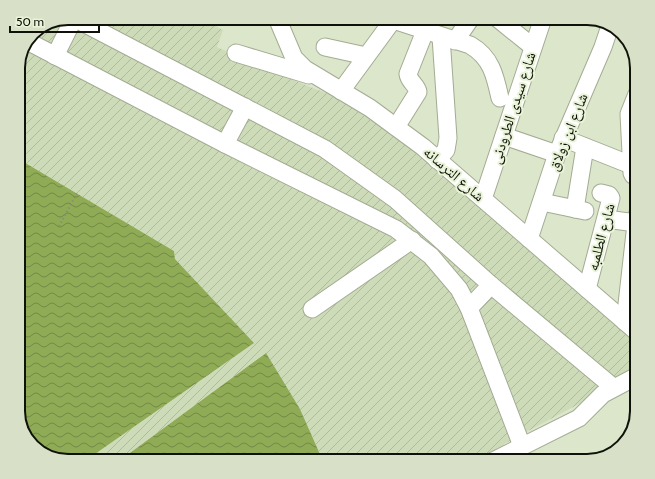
<svg xmlns="http://www.w3.org/2000/svg" width="655" height="479" font-family="Cabin,'Noto Naskh Arabic',sans-serif">
<style>
.industrial{fill:url(#industrial-furrows)}
.water{fill:url(#water-waves)}
.lines{fill:none;stroke-linecap:round;stroke-linejoin:round}
.minor-casing{stroke:#a3ac93;stroke-width:19}
.path{stroke:#828976;stroke-width:2;stroke-dasharray:1 3;stroke-linecap:butt}
.minor{stroke:#fff;stroke-width:17}
.labels{text-anchor:middle;stroke-width:4;stroke-linejoin:round;paint-order:stroke}
.street-label{font-size:15px;fill:#0f1209;stroke:#e9f3d8}
.rim{fill:none;stroke:#0f1209;stroke-width:2}
</style>
<defs>
<pattern id="industrial-furrows" width="10" height="10" patternUnits="userSpaceOnUse"><rect width="10" height="10" fill="#cedbb9"/><path d="M-1 1l2-2M0 10L10 0M9 11l2-2" fill="none" stroke="#b0bb9e"/></pattern>
<pattern id="water-waves" width="16" height="10" patternUnits="userSpaceOnUse"><rect width="16" height="10" fill="#8fab55"/><path d="M0 5q4-4 8 0t8 0" fill="none" stroke="#738a45"/></pattern>
</defs>
<rect width="100%" height="100%" fill="#dce6cb"/>
<polygon class="industrial" points="68,18 201,18 223,30 217,47 280,75 349,102 440,170 637,336 637,373 504,444 506,461 323,461 300,409 265,353 119,461 85,461 254,343 175,259 174,251 22,161 18,169 18,64 35,31"/>
<g class="water">
<polygon points="22,161 174,251 175,259 254,343 85,461 68,461 38,451 18,414 18,169"/>
<polygon points="266,353 300,409 323,461 119,461"/>
</g>
<g class="lines">
<g class="minor-casing">
<g id="minor">
<polyline points="74,18 325,149 395,199 491,285 613,387"/>
<polyline points="277,18 294,58 305,69 370,108 423,147 637,332"/>
<path d="M 387,18 L 470,45 C 491,57 495,75 500,98"/>
<polyline points="497,18 533,47"/>
<polyline points="455,41 471,18"/>
<polyline points="29,42 225,144 396,229 431,256 459,289 469,308 522,446"/>
<polyline points="325,47 366,56"/>
<polyline points="236,53 309,75"/>
<polyline points="55,56 74,18"/>
<polyline points="341,91 393,20"/>
<polyline points="637,94 629,114 632,173 633,175 637,175"/>
<path d="M 396,127 L 418,92 C 417,85 409,82 408,74 L 425,31"/>
<polyline points="504,136 557,154"/>
<polyline points="563,138 631,165"/>
<polyline points="225,144 245,107"/>
<polyline points="437,160 446,150 448,138 441,37"/>
<polyline points="483,199 543,18"/>
<polyline points="542,202 585,211"/>
<polyline points="575,209 585,147"/>
<polyline points="606,219 636,223"/>
<polyline points="529,239 557,154 603,47 610,26"/>
<polyline points="587,289 611,198 609,195 601,193"/>
<polyline points="469,308 491,285"/>
<polyline points="312,309 412,240"/>
<polyline points="625,322 637,215"/>
<polyline points="493,461 579,418 603,394 637,376"/>
</g>
</g>
<polyline class="path" points="59,226 77,193"/>
<use href="#minor" class="minor"/>
</g>
<g class="labels">
<g class="street-label">
<text transform="translate(513 108) rotate(-72)" y="5">شارع سيدى الطرودنى</text>
<text transform="translate(568 132) rotate(-68)" y="5">شارع ابن زولاق</text>
<text transform="translate(454 174) rotate(41)" y="5">شارع الترسانه</text>
<text transform="translate(601 237) rotate(-75)" y="5">شارع الطلمبه</text>
</g>
</g>
<path d="M0 0H655V479H0ZM68 25H587A43 43 0 0 1 630 68V411A43 43 0 0 1 587 454H68A43 43 0 0 1 25 411V68A43 43 0 0 1 68 25Z" fill="#d8e1c7" fill-rule="evenodd"/>
<path class="rim" d="M68 25H587A43 43 0 0 1 630 68V411A43 43 0 0 1 587 454H68A43 43 0 0 1 25 411V68A43 43 0 0 1 68 25Z"/>
<path d="M10 26v6h89v-6" fill="none" stroke="#0f1209" stroke-width="2"/>
<text x="16" y="26" font-size="12" fill="#0f1209" stroke="#e9f3d8" stroke-width="3" paint-order="stroke">50 m</text>
</svg>
